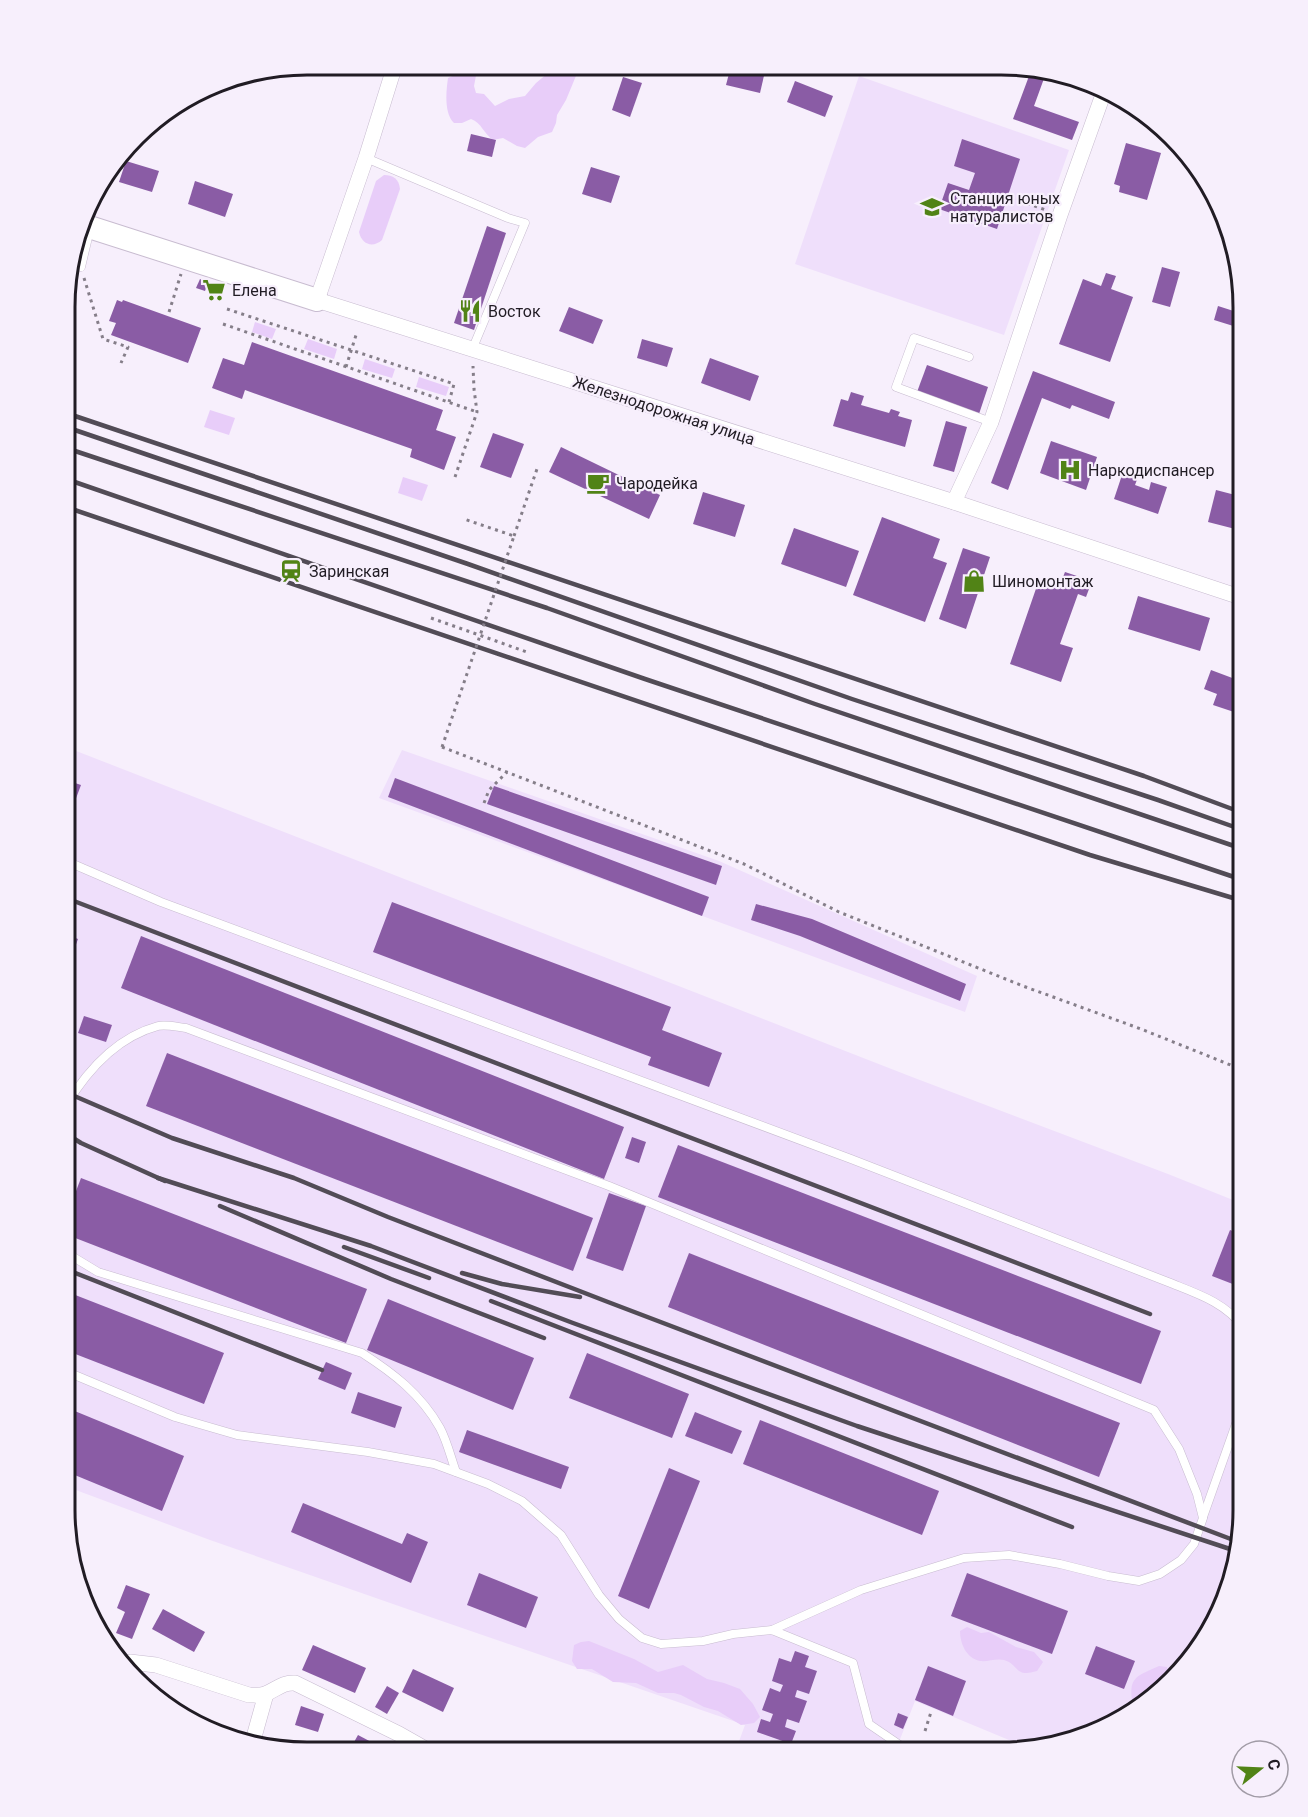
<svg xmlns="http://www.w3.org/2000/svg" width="1308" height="1817" font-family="Roboto,sans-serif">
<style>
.built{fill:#efdffb}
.green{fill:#e8cdf9}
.building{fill:#8a5ca5}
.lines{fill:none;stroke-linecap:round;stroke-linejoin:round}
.lane-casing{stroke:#c8bcd0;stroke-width:9}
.street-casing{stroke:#c8bcd0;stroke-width:16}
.secondary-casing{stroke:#c8bcd0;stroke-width:24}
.path{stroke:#857e89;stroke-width:3;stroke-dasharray:3 4.5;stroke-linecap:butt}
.lane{stroke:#fff;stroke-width:8}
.street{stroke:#fff;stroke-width:15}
.secondary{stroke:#fff;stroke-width:22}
.rail{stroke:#524c56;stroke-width:4.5}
.path-bridge{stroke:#857e89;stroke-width:3;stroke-dasharray:3 4.5;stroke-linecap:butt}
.labels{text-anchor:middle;stroke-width:4.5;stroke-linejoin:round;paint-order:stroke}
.poi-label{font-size:16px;fill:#211c24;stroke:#f7effc;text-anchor:start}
.street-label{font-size:16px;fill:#211c24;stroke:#f7effc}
.rim{fill:none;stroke:#211c24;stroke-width:3}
</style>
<rect width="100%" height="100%" fill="#f7effc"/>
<g class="built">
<polygon points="859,76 1069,150 1004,335 795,264"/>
<polygon points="66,747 912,1077 1168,1174 1243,1204 1243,1527 1231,1589 1203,1645 1161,1693 1108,1728 1026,1747 915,1701 895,1752 765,1752 738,1744 745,1725 436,1619 210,1540 65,1486"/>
<polygon points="402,750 719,861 977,976 965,1012 379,798"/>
</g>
<g class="green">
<path d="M 457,65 L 478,65 L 474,86 L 476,93 L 484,94 L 495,106 L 509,99 L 525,96 L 536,83 L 548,73 L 548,65 L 584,65 L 578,71 L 566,100 L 557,115 L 556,123 L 552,132 L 538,137 L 525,148 L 517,146 L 503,138 L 493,140 C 483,133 482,123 471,119 L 462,123 L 454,123 C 444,113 446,92 448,78 L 455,75 Z"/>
<path d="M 384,175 C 393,175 399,179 400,189 L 382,240 C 373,248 362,245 359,232 L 376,181 Z"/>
<polygon points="255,322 276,329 272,339 252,332"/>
<polygon points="308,339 337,349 334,359 304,349"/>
<polygon points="365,359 395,369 392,378 362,369"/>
<polygon points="419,377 449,387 446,396 416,387"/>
<polygon points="210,410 235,418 229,435 204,427"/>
<polygon points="403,477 428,485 422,501 398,493"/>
<path d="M 967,1627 L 981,1633 L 989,1632 L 1016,1647 L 1034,1652 L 1043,1662 L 1037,1671 C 1014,1678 1019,1664 1004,1660 C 996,1658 988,1662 980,1661 C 966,1658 960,1643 960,1631 Z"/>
<polygon points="589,1641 634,1659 658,1672 683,1665 707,1679 724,1683 740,1689 753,1704 760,1717 754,1723 741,1725 718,1711 704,1707 681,1695 674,1693 658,1693 636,1683 613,1682 592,1669 577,1669 572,1661 574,1645 581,1642"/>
<path d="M 1159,1666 L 1167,1667 L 1170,1682 L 1161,1693 L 1136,1709 L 1133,1706 C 1128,1678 1134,1677 1159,1666 Z"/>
</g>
<g class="building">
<polygon points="731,66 766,67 760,93 726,85"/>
<polygon points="1032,68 1046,73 1034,106 1079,122 1072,140 1013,119"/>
<polygon points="1059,73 1088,81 1086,86 1057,79"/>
<polygon points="623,77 642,83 630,117 612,110"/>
<polygon points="795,81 833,96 825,117 787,102"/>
<polygon points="471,134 496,140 492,157 467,151"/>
<polygon points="962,139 1020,159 997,229 939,209 948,183 969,190 975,173 954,166"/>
<polygon points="1126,143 1161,153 1147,200 1119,192 1120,186 1114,184"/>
<polygon points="126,161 159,171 152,192 119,182"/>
<polygon points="591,167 620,176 611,203 582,194"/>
<polygon points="195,181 233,194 225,217 188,204"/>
<polygon points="487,226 506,233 474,330 454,323"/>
<polygon points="1162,267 1180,272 1170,307 1152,302"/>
<polygon points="1106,273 1116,276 1111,289 1133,297 1110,362 1059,344 1083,279 1101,286"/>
<polygon points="200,279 208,283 205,291 196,288"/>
<polygon points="212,284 220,287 216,296 208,293"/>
<polygon points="117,300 122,302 123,300 201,328 188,363 111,335 116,323 109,321"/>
<polygon points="1218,306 1243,314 1243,329 1214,320"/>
<polygon points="569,307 603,320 593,344 559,331"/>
<polygon points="642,339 673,348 667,367 637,358"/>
<polygon points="252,342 443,410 436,430 456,437 444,470 410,457 412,449 245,390 242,399 212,388 223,358 244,365"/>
<polygon points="710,358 759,376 750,401 701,383"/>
<polygon points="927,365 988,387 979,414 917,392"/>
<polygon points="1033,371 1115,402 1109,419 1072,405 1070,409 1042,398 1008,490 991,483"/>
<polygon points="851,392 864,396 861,405 889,413 891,409 900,412 898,416 912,420 905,447 833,426 841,399 848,401"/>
<polygon points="946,421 967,427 954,472 933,466"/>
<polygon points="493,433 524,444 511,478 480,467"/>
<polygon points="1051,441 1097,457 1086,490 1040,473"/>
<polygon points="561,447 660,495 649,519 549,472"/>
<polygon points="1123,472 1138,477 1135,485 1149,490 1151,482 1167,487 1158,514 1114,499"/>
<polygon points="1216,490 1243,497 1243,531 1208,522"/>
<polygon points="703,492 745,505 735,537 693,524"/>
<polygon points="882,517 940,539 933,558 947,563 925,622 853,595"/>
<polygon points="794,528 859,551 846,587 781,564"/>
<polygon points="963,548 990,557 966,629 939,619"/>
<polygon points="1065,572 1092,581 1086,597 1078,594 1060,644 1073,648 1061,682 1010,664 1039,580 1059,587"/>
<polygon points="1138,596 1210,618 1200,651 1128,629"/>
<polygon points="1211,670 1243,682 1243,715 1213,705 1217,694 1204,689"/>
<polygon points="395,778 709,897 702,916 388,797"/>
<polygon points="66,780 81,785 66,825"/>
<polygon points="494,786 722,866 716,885 487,804"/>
<polygon points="392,902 671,1007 662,1030 722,1053 709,1087 648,1065 651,1057 373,952"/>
<polygon points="756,904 812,919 966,984 960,1001 800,936 751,920"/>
<polygon points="65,934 78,939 66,972 65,972"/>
<polygon points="141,936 624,1127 604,1179 121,988"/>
<polygon points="84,1016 112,1025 106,1042 78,1033"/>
<polygon points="167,1053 593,1218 573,1271 146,1106"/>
<polygon points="632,1137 646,1142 639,1163 625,1158"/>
<polygon points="678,1145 1161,1331 1141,1384 658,1197"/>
<polygon points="81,1178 367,1289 346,1343 65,1234 65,1220"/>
<polygon points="609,1193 646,1206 623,1271 586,1258"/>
<polygon points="1230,1230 1243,1235 1243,1288 1212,1276"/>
<polygon points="689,1253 1120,1423 1099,1477 668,1307"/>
<polygon points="65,1291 224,1353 204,1404 65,1350"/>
<polygon points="388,1299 534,1358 513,1410 367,1350"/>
<polygon points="587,1353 689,1394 672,1438 569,1398"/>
<polygon points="326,1362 352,1373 345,1390 318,1379"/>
<polygon points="358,1392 402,1407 395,1428 351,1413"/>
<polygon points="65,1407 184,1456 162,1511 65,1471"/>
<polygon points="695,1412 742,1431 732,1454 685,1436"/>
<polygon points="760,1420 939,1491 922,1535 743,1464"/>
<polygon points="467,1430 569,1467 561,1489 459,1452"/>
<polygon points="669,1468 700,1481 649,1609 618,1596"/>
<polygon points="303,1503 402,1544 407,1533 428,1542 411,1583 291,1532"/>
<polygon points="479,1573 538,1597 526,1628 467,1605"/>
<polygon points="967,1573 1068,1611 1052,1654 951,1616"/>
<polygon points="126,1585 150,1594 132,1639 116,1633 125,1612 117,1608"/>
<polygon points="163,1609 205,1632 194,1652 152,1629"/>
<polygon points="313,1645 366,1668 355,1693 302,1670"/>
<polygon points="1096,1646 1135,1661 1124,1689 1085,1674"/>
<polygon points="795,1651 809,1656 805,1667 817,1671 809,1694 797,1690 795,1697 807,1701 799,1723 787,1719 785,1727 796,1731 791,1744 757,1732 761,1719 770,1722 773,1714 762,1710 770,1688 780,1692 783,1685 772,1681 779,1658 791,1662"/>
<polygon points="928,1666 966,1681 953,1716 915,1700"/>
<polygon points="413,1669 454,1688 443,1712 402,1692"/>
<polygon points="387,1686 399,1693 387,1714 375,1707"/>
<polygon points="301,1706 324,1714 318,1732 295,1725"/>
<polygon points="898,1713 908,1717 903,1729 894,1725"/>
<polygon points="201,1721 226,1730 223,1737 214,1734 199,1726"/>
<polygon points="358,1735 375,1744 371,1751 349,1751"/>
</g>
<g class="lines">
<g class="lane-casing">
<g id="lane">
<polyline points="366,158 508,218 525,223 472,350"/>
<polyline points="81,267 90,229"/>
<polyline points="969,357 914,338 896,387 991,422"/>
<path d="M 66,861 L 161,902 L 851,1159 L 1168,1282 C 1195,1293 1225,1302 1243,1327"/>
<path d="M 65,1107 C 86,1072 117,1037 158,1026 C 166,1024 177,1027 186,1028 L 609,1186 L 1154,1410 L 1179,1449 L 1197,1494 L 1203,1518 L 1194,1544 L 1181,1560 L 1160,1574 L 1139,1581 L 1108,1576 L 1060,1564 L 1009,1555 L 964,1558 L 861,1590 L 772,1630"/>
<path d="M 65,1252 L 98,1272 L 362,1353 C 393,1373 421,1394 440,1428 C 447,1441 451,1458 456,1472"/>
<polyline points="65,1371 175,1417 237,1435 368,1452 434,1464 488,1484 522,1501 561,1535 599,1595 619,1619 642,1638 661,1644 703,1641 733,1634 772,1630 853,1663 869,1724 910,1752"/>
<polyline points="1203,1517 1243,1404"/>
</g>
</g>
<g class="street-casing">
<g id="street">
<polyline points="395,65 366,158 317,300 954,502 1243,598"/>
<polyline points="954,502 991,422 1060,215 1105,89"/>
<path d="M 127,1664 L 130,1662 L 156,1665 L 249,1695 C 255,1695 260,1696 265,1694 C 276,1690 282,1682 295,1683 L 399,1734 L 429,1751"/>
<polyline points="252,1744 266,1694"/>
</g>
</g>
<g class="secondary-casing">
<polyline id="secondary" points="83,225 317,300"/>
</g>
<g class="path">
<polyline points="589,70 590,65"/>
<polyline points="1020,201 1046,210"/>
<polyline points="84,278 103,339 128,347 121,363"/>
<polyline points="227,309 454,384 449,402"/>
<polyline points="169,312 181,274"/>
<polyline points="223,324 477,412"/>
<polyline points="346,367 357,332"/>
<polyline points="455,477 477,412 474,389 473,366"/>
<polyline points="514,536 538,466"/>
<polyline points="431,618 527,652"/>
<polyline points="442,747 744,864 839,912 1023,986 1141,1029 1243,1070"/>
<polyline points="484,803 489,790 507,772"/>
<polyline points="925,1731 931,1712"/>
</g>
<use href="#lane" class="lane"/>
<use href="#street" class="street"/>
<use href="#secondary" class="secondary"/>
<g class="rail">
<polyline points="66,413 1144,776 1243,813"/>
<polyline points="66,427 468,564 852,699 1158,800 1243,830"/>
<polyline points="66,448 547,608 815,704 1243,849"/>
<polyline points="66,479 645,679 1243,880"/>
<polyline points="66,507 1090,855 1243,901"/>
<polyline points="66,898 1150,1314"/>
<polyline points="65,1092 172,1138 294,1178 388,1217 608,1302 1236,1541"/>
<polyline points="65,1133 81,1143 165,1181"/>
<polyline points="158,1178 371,1246 573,1323 857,1426 1233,1550"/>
<polyline points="220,1206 391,1279 544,1338"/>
<polyline points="344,1247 429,1278"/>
<polyline points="65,1269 322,1370"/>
<polyline points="462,1273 502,1284 580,1297"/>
<polyline points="491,1301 1072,1527"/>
</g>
<polyline class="path-bridge" points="442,747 514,536 464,519"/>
</g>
<defs>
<g id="school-bare" transform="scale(1.8)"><path d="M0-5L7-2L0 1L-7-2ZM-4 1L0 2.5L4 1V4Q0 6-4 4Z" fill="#518316" stroke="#f7effc" stroke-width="2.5" paint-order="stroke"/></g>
<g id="supermarket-bare" transform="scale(1.8)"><path d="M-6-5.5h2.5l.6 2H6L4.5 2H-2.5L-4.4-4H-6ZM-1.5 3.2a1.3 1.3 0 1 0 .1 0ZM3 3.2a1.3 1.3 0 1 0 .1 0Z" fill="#518316" stroke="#f7effc" stroke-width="2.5" paint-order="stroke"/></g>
<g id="restaurant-bare" transform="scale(1.8)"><path d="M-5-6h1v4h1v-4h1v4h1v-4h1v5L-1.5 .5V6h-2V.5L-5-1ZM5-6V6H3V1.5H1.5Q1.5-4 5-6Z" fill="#518316" stroke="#f7effc" stroke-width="2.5" paint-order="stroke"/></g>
<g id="hospital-bare" transform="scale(1.8)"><path d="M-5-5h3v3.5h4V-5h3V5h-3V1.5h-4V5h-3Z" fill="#518316" stroke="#f7effc" stroke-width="2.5" paint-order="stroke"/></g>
<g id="cafe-bare" transform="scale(1.8)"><path d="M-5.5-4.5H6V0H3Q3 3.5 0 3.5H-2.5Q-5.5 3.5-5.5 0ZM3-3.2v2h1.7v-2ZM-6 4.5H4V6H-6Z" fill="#518316" stroke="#f7effc" stroke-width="2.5" paint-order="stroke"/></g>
<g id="station-bare" transform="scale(1.8)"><path d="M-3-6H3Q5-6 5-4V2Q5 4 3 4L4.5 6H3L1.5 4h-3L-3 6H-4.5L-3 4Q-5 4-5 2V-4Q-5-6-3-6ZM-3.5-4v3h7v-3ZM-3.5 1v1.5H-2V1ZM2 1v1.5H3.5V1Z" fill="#518316" stroke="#f7effc" stroke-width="2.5" paint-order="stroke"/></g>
<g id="shop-bare" transform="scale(1.8)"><path d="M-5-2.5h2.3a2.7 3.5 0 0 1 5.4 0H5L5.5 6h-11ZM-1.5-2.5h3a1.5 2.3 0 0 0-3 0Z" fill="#518316" stroke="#f7effc" stroke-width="2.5" paint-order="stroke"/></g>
</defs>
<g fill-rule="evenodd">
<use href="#school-bare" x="932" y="207"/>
<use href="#supermarket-bare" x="214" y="290"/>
<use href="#restaurant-bare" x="470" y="311"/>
<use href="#hospital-bare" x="1070" y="470"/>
<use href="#cafe-bare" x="598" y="483"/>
<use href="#station-bare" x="291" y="571"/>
<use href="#shop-bare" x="974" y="581"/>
</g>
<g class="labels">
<g class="poi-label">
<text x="950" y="204">Станция юных<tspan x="950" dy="18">натуралистов</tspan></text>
<text x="232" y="296">Елена</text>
<text x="488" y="317">Восток</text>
<text x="1088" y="476">Наркодиспансер</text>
<text x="616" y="489">Чародейка</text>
<text x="309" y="577">Заринская</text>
<text x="992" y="587">Шиномонтаж</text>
</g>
<g class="street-label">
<text transform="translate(664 410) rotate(18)" y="6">Железнодорожная улица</text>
</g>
</g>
<path d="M0 0H1308V1817H0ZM307 75H1001A232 232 0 0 1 1233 307V1510A232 232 0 0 1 1001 1742H307A232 232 0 0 1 75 1510V307A232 232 0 0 1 307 75Z" fill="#f7effc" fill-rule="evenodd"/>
<path class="rim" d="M307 75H1001A232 232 0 0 1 1233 307V1510A232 232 0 0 1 1001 1742H307A232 232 0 0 1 75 1510V307A232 232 0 0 1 307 75Z"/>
<g transform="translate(1260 1769) rotate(72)"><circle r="28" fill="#f7effc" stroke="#a19ba6" stroke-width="1.5"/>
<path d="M0-4.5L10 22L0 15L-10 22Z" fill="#518316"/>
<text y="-9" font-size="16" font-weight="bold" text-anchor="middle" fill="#211c24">С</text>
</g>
</svg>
